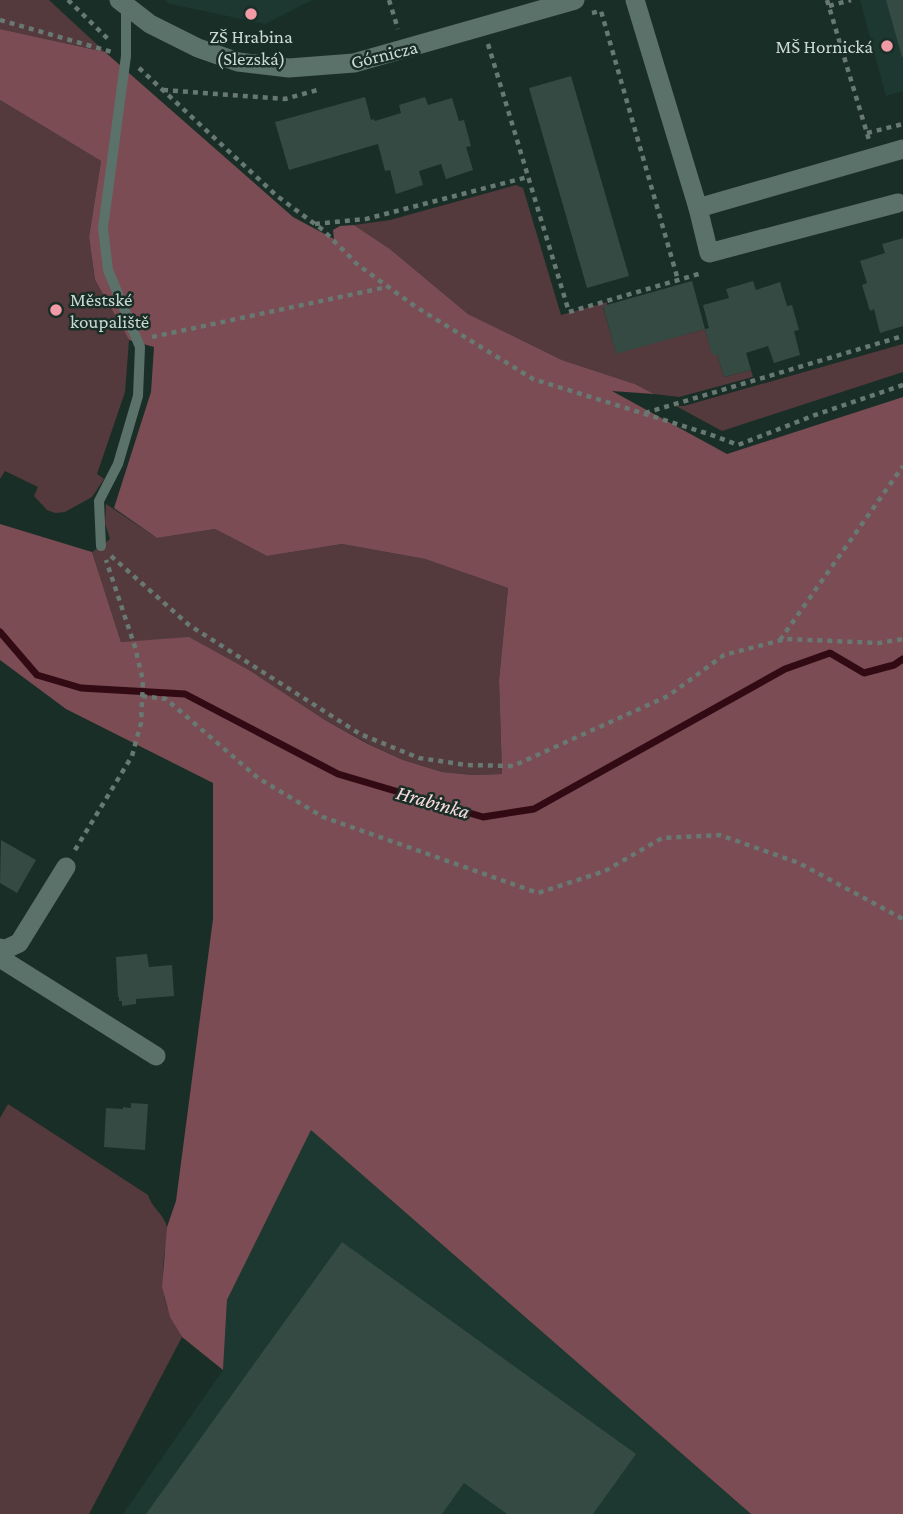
<svg xmlns="http://www.w3.org/2000/svg" width="903" height="1514" font-family="'Crimson Pro',serif">
<style>
.built{fill:#1c3830}
.green{fill:#54393d}
.forest{fill:#7b4c53}
.lines{fill:none;stroke-linecap:round;stroke-linejoin:round}
.stream{stroke:#320a13;stroke-width:7}
.building{fill:#354a43}
.path{stroke:#687873;stroke-width:4.5;stroke-dasharray:5 5;stroke-linecap:butt}
.service{stroke:#5b726a;stroke-width:10}
.minor{stroke:#5b726a;stroke-width:19}
.poi-dot{fill:#f39aa7;stroke:#1a2e28;stroke-width:2.5}
.labels{text-anchor:middle;stroke-width:5;stroke-linejoin:round;paint-order:stroke}
.poi-label{font-size:19px;fill:#cdd9d4;stroke:#1a2e28}
.street-label{font-size:19px;fill:#cdd9d4;stroke:#1a2e28}
.water-label{font-size:21px;font-style:italic;fill:#fcdbde;stroke:#1a2e28}
</style>
<rect width="100%" height="100%" fill="#1a2e28"/>
<g class="built">
<polygon points="165,0 312,0 265,24 170,4"/>
<polygon points="860,0 903,0 903,91 886,96"/>
<polygon points="311,1129 751,1514 123,1514 223,1370 227,1300"/>
</g>
<g class="green">
<polygon points="0,0 49,0 105,52 0,29"/>
<polygon points="0,100 101,161 89,237 95,280 129,340 125,392 97,474 104,479 92,497 65,512 55,513 47,510 34,496 38,487 5,471 0,479"/>
<polygon points="516,185 523,188 561,315 607,302 607,305 603,307 616,353 705,329 712,354 717,354 724,377 751,370 753,377 679,397 654,394 635,384 562,360 468,314 390,249 354,225 390,220"/>
<polygon points="903,344 903,372 722,431 676,406 684,406"/>
<polygon points="106,504 157,538 215,529 267,556 342,544 425,559 508,588 499,680 502,774 473,775 442,772 403,760 367,743 325,720 249,670 189,638 121,642 92,552 110,539 105,523"/>
<path d="M 8,1104 L 148,1195 C 151,1207 165,1215 167,1228 C 168,1237 165,1248 164,1257 C 161,1292 163,1305 182,1337 L 89,1514 L 0,1514 L 0,1118 Z"/>
</g>
<polygon class="forest" points="0,29 105,52 293,217 334,239 333,230 340,226 354,225 390,249 468,314 562,360 635,384 654,394 612,391 727,454 903,397 903,1514 751,1514 311,1130 227,1300 223,1370 182,1337 170,1317 162,1287 167,1227 176,1201 213,919 213,783 66,709 0,660 0,524 92,552 121,642 189,637 249,670 325,720 366,743 403,760 442,772 473,775 502,774 499,680 508,588 425,559 342,544 267,556 215,529 157,538 114,508 151,392 154,347 129,340 95,280 89,237 101,161 0,100"/>
<g class="lines">
<polyline class="stream" points="0,632 37,675 81,688 185,694 338,774 483,817 534,809 785,669 830,653 864,673 894,665 903,659"/>
</g>
<g class="building">
<polygon points="886,0 903,0 903,57 902,57"/>
<polygon points="571,76 629,276 587,288 529,88"/>
<polygon points="365,97 371,120 374,119 375,121 401,113 399,105 425,97 428,105 452,98 459,121 464,120 471,146 466,147 473,170 446,179 441,164 419,171 423,185 396,194 390,170 385,171 378,144 289,170 275,122"/>
<polygon points="903,238 903,326 880,333 874,309 870,311 862,285 867,283 860,261 885,253 882,244"/>
<polygon points="692,281 705,329 709,328 703,305 729,298 726,289 753,281 756,290 780,282 787,306 792,305 799,330 794,331 800,355 774,363 768,346 746,353 751,370 724,377 717,354 712,355 705,329 616,354 603,306"/>
<polygon points="1,840 36,860 17,893 0,883"/>
<polygon points="147,954 149,967 172,965 174,996 136,999 136,1004 122,1006 122,1001 119,1001 119,997 118,997 116,957"/>
<polygon points="131,1103 148,1104 145,1150 104,1147 106,1108 123,1109 123,1107 131,1108"/>
<polygon points="342,1242 636,1454 593,1514 507,1514 464,1483 442,1514 146,1514"/>
</g>
<g class="lines">
<g class="path">
<polyline points="68,0 110,41"/>
<polyline points="389,0 398,29"/>
<polyline points="827,0 869,140"/>
<polyline points="829,6 851,0"/>
<polyline points="592,13 601,11 678,280"/>
<polyline points="0,20 112,52"/>
<polyline points="488,44 569,312 702,273"/>
<polyline points="139,68 277,196 323,230 358,265 416,307 533,379 709,434 738,445 815,415 903,385"/>
<polyline points="163,90 285,99 321,89"/>
<polyline points="867,133 903,124"/>
<polyline points="315,224 366,219 528,177"/>
<polyline points="152,337 387,287"/>
<polyline points="645,413 903,336"/>
<polyline points="111,556 189,625 360,734 419,758 467,765 513,766 668,696 724,655 786,639 879,643 903,639"/>
<polyline points="780,640 903,466"/>
<polyline points="142,696 166,699 258,778 323,817 538,893 605,871 662,838 720,835 799,863 903,919"/>
<polyline points="75,850 132,756 141,723 143,681 135,647 106,560"/>
</g>
<polyline class="service" points="101,546 99,501 118,464 138,396 140,347 108,270 103,228 126,56 126,6"/>
<g class="minor">
<polyline points="119,0 150,24 198,48 238,62 289,68 354,63 575,0"/>
<polyline points="635,0 698,208 903,149"/>
<polyline points="698,208 709,253 898,203"/>
<polyline points="0,948 6,949 19,943 66,867"/>
<polyline points="0,958 156,1056"/>
</g>
</g>
<g class="poi-dot">
<circle cx="251" cy="14" r="7"/>
<circle cx="887" cy="46" r="7"/>
<circle cx="56" cy="310" r="7"/>
</g>
<g class="labels">
<g class="poi-label">
<text x="251" y="43">ZŠ Hrabina<tspan x="251" dy="22">(Slezská)</tspan></text>
<text x="873" y="53" text-anchor="end">MŠ Hornická</text>
<text x="70" y="306" text-anchor="start">Městské<tspan x="70" dy="22">koupaliště</tspan></text>
</g>
<g class="street-label">
<text transform="translate(384 54) rotate(-14)" y="7">Górnicza</text>
</g>
<g class="water-label">
<text transform="translate(433 802) rotate(16)" y="7">Hrabinka</text>
</g>
</g>
</svg>
